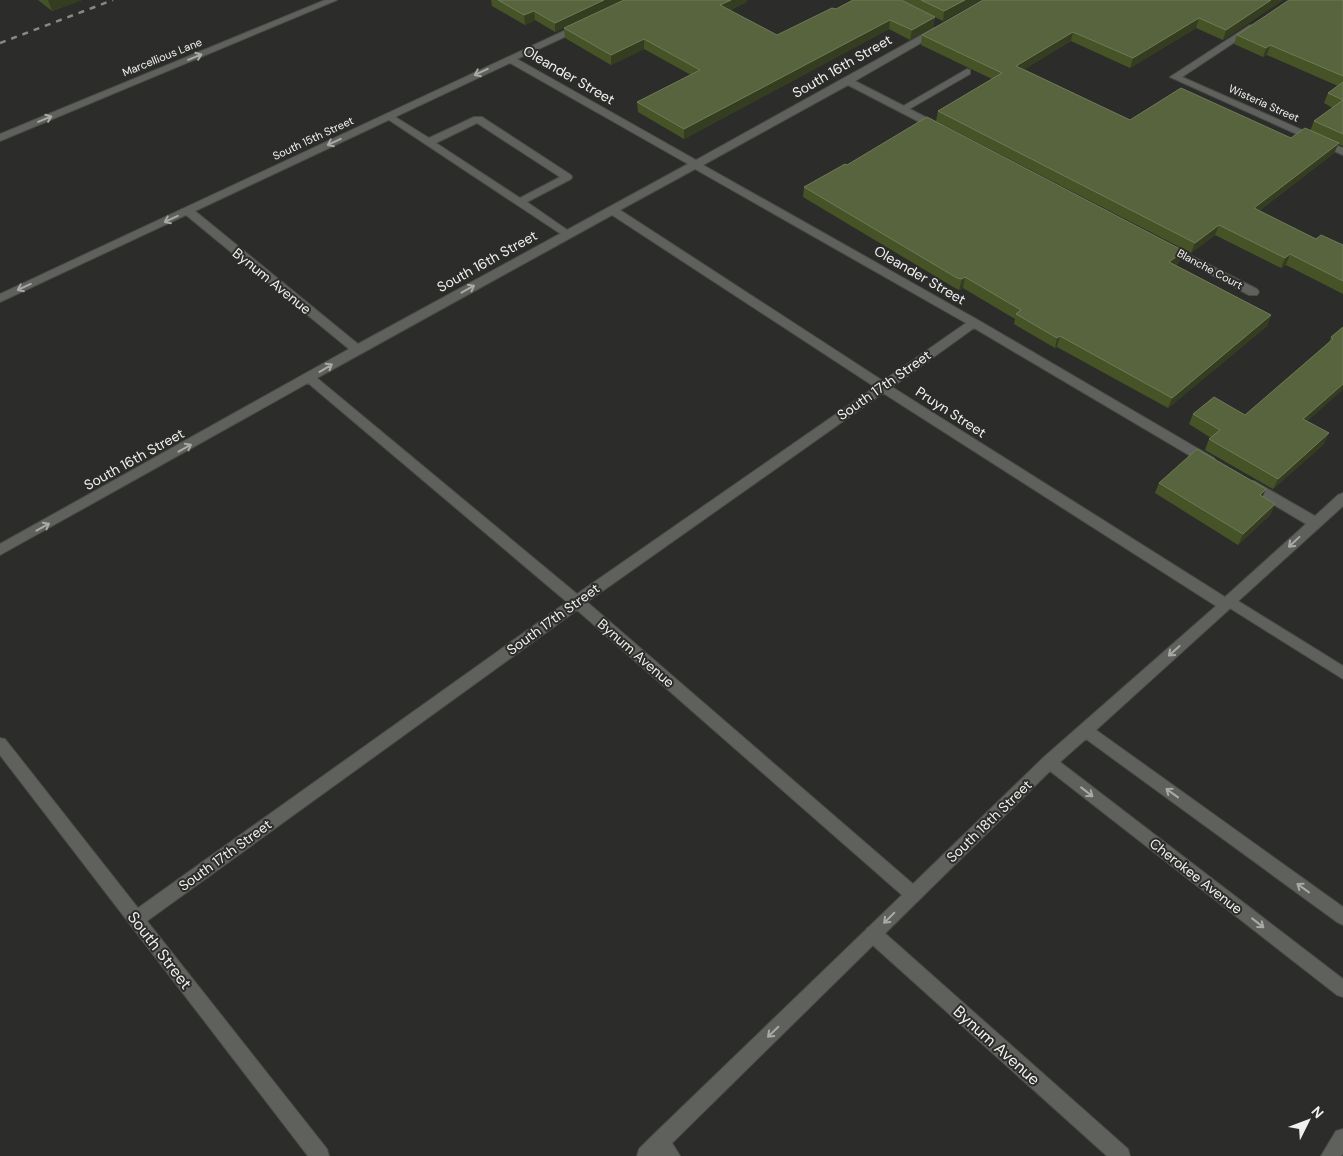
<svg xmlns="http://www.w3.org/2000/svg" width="1343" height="1156" font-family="'DM Sans',sans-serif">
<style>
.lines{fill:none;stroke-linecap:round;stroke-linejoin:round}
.service-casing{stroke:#494b47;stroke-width:2}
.minor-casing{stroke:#494b47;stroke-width:2}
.service{fill:#5f615d;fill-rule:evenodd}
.minor{fill:#5f615d;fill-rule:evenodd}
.rail{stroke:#888986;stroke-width:2.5;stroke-dasharray:6 6;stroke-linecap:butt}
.wall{fill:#465327}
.shaded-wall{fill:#343d1f}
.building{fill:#58643d;stroke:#707a59}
.oneway{stroke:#a8aaa6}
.labels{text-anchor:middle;stroke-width:4;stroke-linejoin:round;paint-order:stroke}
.far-street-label{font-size:11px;fill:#f1f2f0;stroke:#2c2d2a}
.street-label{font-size:14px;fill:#f1f2f0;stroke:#2c2d2a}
.near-street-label{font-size:16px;fill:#f1f2f0;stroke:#2c2d2a}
</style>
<rect width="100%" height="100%" fill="#2c2d2a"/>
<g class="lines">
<g class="service-casing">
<g id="service">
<polygon points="967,69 970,70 970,74 906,111 900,111 898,109"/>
<path d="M 389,113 L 429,138 L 474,117 L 482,117 L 571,175 L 572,177 L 571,179 L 527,202 L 573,234 L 572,236 L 564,236 L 386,118 L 384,116 ZM 477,123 L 560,177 L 520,198 L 436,143 Z"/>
<polygon points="1230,596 1343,666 1343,679 1225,605 1223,601 1225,597"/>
<polygon points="873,926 879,928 1128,1149 1130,1156 1107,1156 867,940 865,934 867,928"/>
<polygon points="1343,1129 1343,1154 1341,1156 1321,1156 1336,1131"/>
</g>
</g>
<g class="minor-casing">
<g id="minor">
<polygon points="325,0 337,0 0,141 0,134"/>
<path d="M 581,23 L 586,26 L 584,28 L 517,59 L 696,160 L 934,28 L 940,28 L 940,32 L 855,81 L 943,126 L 943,130 L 935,130 L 848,85 L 703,165 L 978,320 L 1214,458 L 1215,461 L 1214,464 L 1204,464 L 974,328 L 892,387 L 1225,597 L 1306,524 L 1244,487 L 1243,484 L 1244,481 L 1254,481 L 1315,516 L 1338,495 L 1343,493 L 1343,506 L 1096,730 L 1343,907 L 1343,925 L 1337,922 L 1086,739 L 1060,762 L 1343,979 L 1343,997 L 1337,995 L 1050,771 L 672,1143 L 680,1156 L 637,1156 L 639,1149 L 652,1136 L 902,895 L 577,610 L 147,921 L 327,1149 L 329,1156 L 308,1156 L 0,755 L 0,738 L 5,739 L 138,908 L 567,602 L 308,383 L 0,555 L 0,544 L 349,349 L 186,215 L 0,302 L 0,294 ZM 510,63 L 688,164 L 358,344 L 195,211 ZM 695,169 L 966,323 L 883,381 L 620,210 ZM 612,215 L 875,387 L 577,594 L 317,378 ZM 883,393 L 1216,606 L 1044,757 L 913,884 L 587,602 Z"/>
<polygon points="1250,25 1255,28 1253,30 1182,77 1343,148 1343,155 1170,77"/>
<polygon points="1166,243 1257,289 1259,292 1257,295 1249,295 1162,248 1161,246 1162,244"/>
</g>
</g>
<use href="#service" class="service"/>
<use href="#minor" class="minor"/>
<polyline class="rail" points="0,43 113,0"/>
</g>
<g class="wall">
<polygon points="38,0 82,0 52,11"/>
<polygon points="491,0 747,0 747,2 730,10 777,35 836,9 853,0 980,0 943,21 910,5 935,17 933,27 910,40 889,29 684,139 638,112 637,102 691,75 644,49 611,65 565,38 564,28 589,16 555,32 535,20 525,25 492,6"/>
<polygon points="983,0 1283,0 1223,40 1196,28 1130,68 1071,41 1024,69 1130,120 1291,138 1310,131 1314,121 1333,108 1324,103 1328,93 1338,86 1267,55 1263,57 1234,44 1237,35 1343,0 1343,146 1338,144 1334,153 1259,211 1316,239 1343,245 1343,294 1286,265 1281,268 1215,235 1191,253 936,121 938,111 992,79 921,45 922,35"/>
<polygon points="847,165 1180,261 1176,265 1271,315 1267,326 1168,408 1057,347 1055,348 1014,324 1015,319 963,288 959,290 955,288 803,197 804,187"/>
<polygon points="1343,327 1343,389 1307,421 1324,444 1273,489 1205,450 1209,439 1211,438 1189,424 1193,414 1245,415 1329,343 1331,337"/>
<polygon points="1159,483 1263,497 1275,504 1270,515 1238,545 1155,493"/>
</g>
<g class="shaded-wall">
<polygon points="48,0 82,0 52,11"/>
<polygon points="604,0 625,0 555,32 555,23"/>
<polygon points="731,0 747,0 747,2 720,14 720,5"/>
<polygon points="965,0 980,0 943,21 944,11"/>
<polygon points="1271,0 1283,0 1223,40 1226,30"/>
<polygon points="534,11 535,20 525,25 524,15"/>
<polygon points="935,17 933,27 910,40 912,30"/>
<polygon points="1199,18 1196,28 1130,68 1133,58"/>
<polygon points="890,20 889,29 684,139 684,129"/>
<polygon points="1073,32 1071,41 1014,76 1016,66"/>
<polygon points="644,39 644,49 611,65 611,55"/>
<polygon points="1270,45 1267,55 1263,57 1266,48"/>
<polygon points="1339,143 1334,153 1250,218 1254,208"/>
<polygon points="1219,225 1215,235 1191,253 1195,243"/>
<polygon points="1184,251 1180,261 1166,272 1169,262"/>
<polygon points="1290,254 1286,265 1281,268 1285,258"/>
<polygon points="965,277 963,288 959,290 962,279"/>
<polygon points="1271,315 1267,326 1168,408 1172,398"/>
<polygon points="1060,336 1057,347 1055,348 1057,338"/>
<polygon points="1343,384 1343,389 1298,429 1303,419"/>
<polygon points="1329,433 1324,444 1273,489 1278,479"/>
<polygon points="1266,489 1261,500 1260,495"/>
<polygon points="1275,504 1270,515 1238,545 1243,534"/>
</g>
<g class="building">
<polygon points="498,0 604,0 555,23 534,11 524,15"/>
<polygon points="624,0 731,0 720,5 777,35 832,8 836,9 853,0 901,0 935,17 912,30 890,20 684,129 637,102 700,70 644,39 611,55 564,28"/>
<polygon points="921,0 965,0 944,11"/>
<polygon points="983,0 1271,0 1226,30 1199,18 1133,58 1073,32 1016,66 1130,120 1181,88 1291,138 1305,128 1339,143 1254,208 1316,239 1321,235 1343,245 1343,281 1290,254 1285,258 1219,225 1195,243 938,111 1002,73 922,35"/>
<polygon points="1289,0 1343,0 1343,76 1270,45 1266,48 1237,35"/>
<polygon points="1343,82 1343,100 1328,93"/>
<polygon points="1343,100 1343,134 1314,121"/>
<polygon points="927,117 1184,251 1169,262 1271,315 1172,398 1060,336 1057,338 1016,314 1021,310 965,277 962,279 957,278 804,187 845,164 847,165"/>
<polygon points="1343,327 1343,384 1303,419 1329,433 1278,479 1209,439 1220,430 1193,414 1214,397 1245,415 1333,339 1331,337"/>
<polygon points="1197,449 1266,489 1260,495 1275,504 1243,534 1159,483"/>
</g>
<defs><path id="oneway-shaft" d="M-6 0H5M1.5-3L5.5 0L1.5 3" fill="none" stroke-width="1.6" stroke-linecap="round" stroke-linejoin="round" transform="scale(1.25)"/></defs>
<g class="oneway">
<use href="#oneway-shaft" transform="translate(195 57) rotate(-22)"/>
<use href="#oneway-shaft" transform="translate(481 72) rotate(155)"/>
<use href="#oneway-shaft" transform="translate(45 119) rotate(-22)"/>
<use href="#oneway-shaft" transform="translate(334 142) rotate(155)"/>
<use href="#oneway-shaft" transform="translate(171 219) rotate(155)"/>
<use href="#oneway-shaft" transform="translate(24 287) rotate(155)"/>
<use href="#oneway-shaft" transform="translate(468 289) rotate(-29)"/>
<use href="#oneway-shaft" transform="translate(326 368) rotate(-31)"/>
<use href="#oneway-shaft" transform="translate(185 448) rotate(-29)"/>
<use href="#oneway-shaft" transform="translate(43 527) rotate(-29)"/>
<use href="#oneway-shaft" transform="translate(1294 542) rotate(137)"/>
<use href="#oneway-shaft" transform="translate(1174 651) rotate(138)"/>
<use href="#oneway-shaft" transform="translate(1087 792) rotate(38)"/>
<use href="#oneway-shaft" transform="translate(1172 793) rotate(-144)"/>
<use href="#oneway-shaft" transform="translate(1303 888) rotate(-144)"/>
<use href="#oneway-shaft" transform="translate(889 918) rotate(135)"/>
<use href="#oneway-shaft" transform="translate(1258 923) rotate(38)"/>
<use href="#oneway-shaft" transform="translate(773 1032) rotate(136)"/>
</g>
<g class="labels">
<g class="far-street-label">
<text transform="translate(162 57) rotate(-22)" y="4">Marcellious Lane</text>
<text transform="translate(1264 103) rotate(24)" y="4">Wisteria Street</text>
<text transform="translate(313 138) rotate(-25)" y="4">South 15th Street</text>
<text transform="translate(1210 269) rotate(28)" y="4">Blanche Court</text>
</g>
<g class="street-label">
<text transform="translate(842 66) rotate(-30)" y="5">South 16th Street</text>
<text transform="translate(569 75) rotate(30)" y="5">Oleander Street</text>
<text transform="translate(487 261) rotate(-29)" y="5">South 16th Street</text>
<text transform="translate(920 275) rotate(30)" y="5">Oleander Street</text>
<text transform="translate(272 281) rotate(39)" y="5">Bynum Avenue</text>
<text transform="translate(884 385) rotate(-35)" y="5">South 17th Street</text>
<text transform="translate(951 412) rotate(33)" y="5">Pruyn Street</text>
<text transform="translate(134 459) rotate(-29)" y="5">South 16th Street</text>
<text transform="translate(553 619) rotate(-36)" y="5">South 17th Street</text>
<text transform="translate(636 653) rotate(41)" y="5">Bynum Avenue</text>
<text transform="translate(989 821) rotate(-44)" y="5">South 18th Street</text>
<text transform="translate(225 855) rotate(-36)" y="5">South 17th Street</text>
<text transform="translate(1196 876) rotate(38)" y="5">Cherokee Avenue</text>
</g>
<g class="near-street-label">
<text transform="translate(160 950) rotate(52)" y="6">South Street</text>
<text transform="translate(997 1045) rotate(42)" y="6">Bynum Avenue</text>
</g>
</g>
<g transform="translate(1308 1121) rotate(48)" stroke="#2c2d2a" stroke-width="4" paint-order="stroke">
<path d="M0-4L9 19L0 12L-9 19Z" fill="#f1f2f0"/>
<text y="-8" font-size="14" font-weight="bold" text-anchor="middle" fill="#f1f2f0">N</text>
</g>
</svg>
